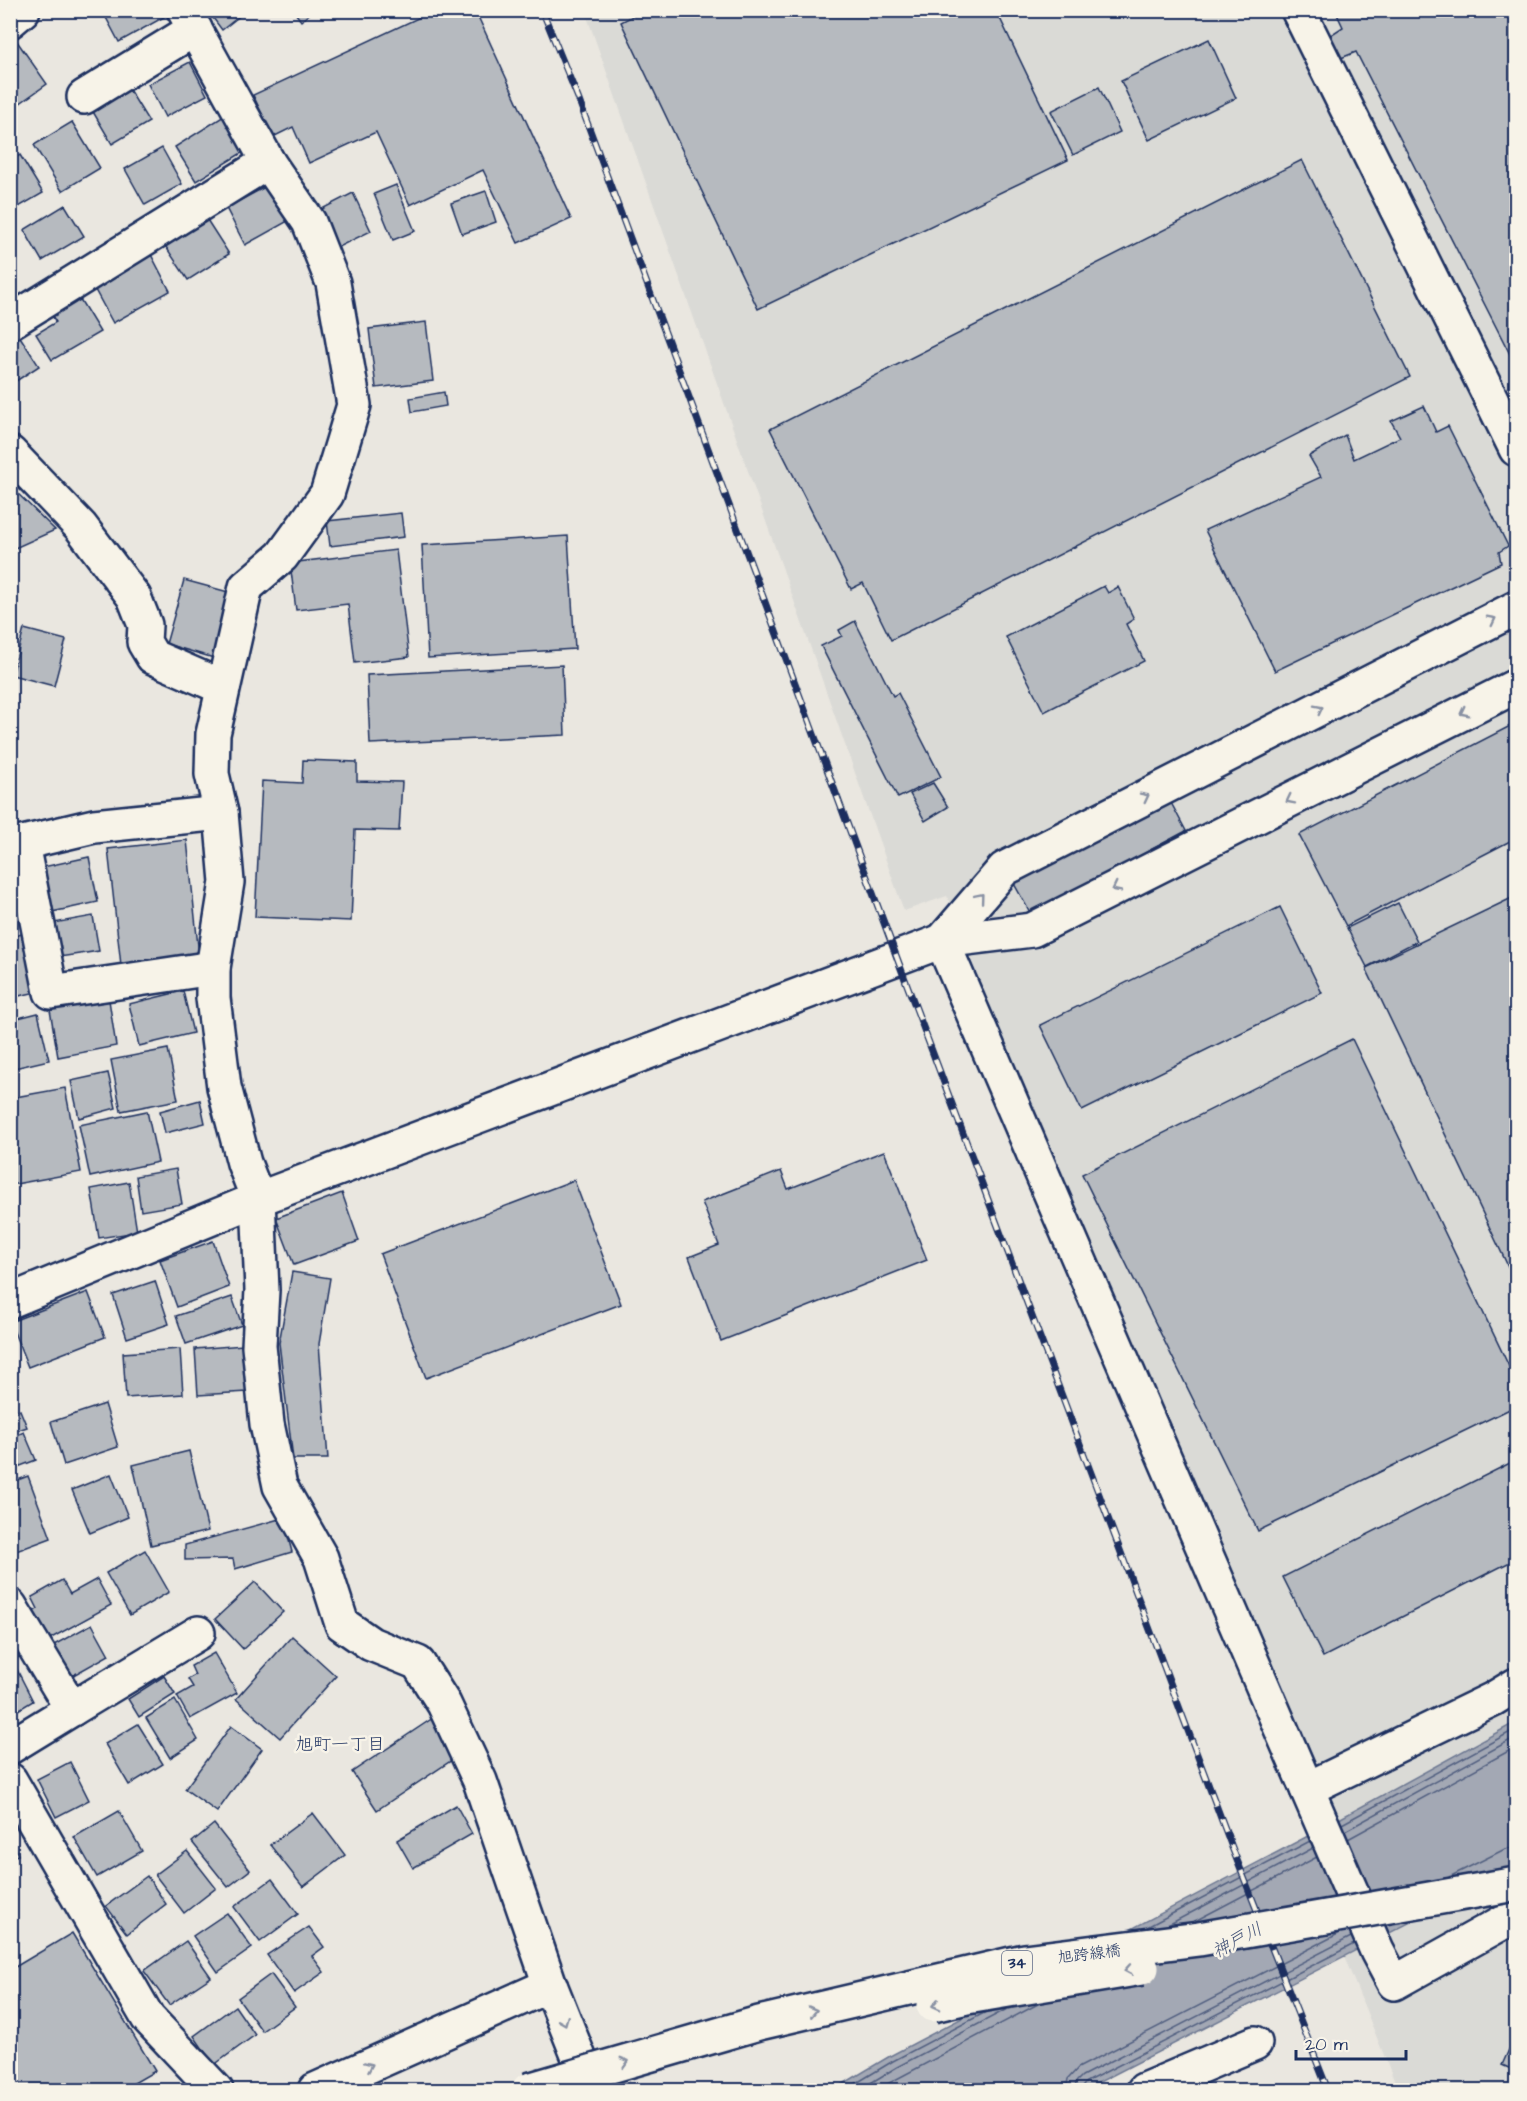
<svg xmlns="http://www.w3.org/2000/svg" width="1527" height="2101" font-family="'Architects Daughter','Klee One',sans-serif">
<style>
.built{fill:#dadad6}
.water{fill:#a3a8b4;stroke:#6d7892;stroke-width:1.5}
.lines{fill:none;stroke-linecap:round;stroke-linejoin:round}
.shore{stroke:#515f80;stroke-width:1.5}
.building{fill:#b6babf;stroke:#1b2f5e;stroke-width:1.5}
.minor-casing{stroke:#1b2f5e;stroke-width:38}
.minor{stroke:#f7f3e8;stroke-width:33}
.rail-casing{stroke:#1b2f5e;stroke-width:7}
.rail{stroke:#f7f3e8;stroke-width:4.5;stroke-dasharray:14;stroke-linecap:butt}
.major-bridge-casing{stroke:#1b2f5e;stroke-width:38;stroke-linecap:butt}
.major-bridge{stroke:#f7f3e8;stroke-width:33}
.oneway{stroke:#8991a3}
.labels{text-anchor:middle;stroke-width:5;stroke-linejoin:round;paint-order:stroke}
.shield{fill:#f7f3e8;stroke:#5d6a87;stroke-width:1.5}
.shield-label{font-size:15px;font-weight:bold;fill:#1b2f5e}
.street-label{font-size:16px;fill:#1b2f5e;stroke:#f7f3e8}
.neighbourhood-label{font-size:18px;fill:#1b2f5e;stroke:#f7f3e8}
.water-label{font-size:18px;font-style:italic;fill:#445378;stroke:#f7f3e8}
</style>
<rect width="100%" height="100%" fill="#eae7e0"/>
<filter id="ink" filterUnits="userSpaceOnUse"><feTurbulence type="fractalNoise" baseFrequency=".0167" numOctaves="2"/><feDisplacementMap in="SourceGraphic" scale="12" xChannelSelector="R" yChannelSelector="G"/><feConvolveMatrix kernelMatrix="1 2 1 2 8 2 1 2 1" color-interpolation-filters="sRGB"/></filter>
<g filter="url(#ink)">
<g class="built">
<polygon points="585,11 1516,11 1516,1722 1308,1836 947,896 904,911"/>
<polygon points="1516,1868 1516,2090 1398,2090 1344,1956"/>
</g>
<polygon class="water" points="1516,1722 1516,1868 1084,2090 833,2090 890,2056 1308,1836"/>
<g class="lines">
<g class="shore">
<polyline points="1342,1824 1516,1729"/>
<polyline points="1345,1831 1516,1737"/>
<polyline points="1348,1839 1516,1747"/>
<polyline points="1449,1877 1505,1849 1516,1847"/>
<polyline points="1193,1922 1317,1857"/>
<polyline points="1168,1925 1313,1848"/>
<polyline points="1147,1927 1310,1841"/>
<polyline points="845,2090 893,2061 986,2012"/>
<polyline points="859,2090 897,2067 1009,2008"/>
<polyline points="876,2090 1038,2004"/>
<polyline points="1066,2090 1068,2079 1078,2068 1340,1933"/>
<polyline points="1075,2090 1076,2082 1082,2076 1351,1937"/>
<polyline points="1082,2090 1083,2086 1086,2082 1354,1944"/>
</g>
</g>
<g class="building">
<polygon points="102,10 160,10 164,17 119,42"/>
<polygon points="207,10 247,10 222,30"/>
<polygon points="293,10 314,10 301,21"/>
<polygon points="435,10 475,10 571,219 518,243 483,170 410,205 376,132 309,163 293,127 273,137 253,95"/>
<polygon points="644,10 996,10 1068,160 758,309 621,22"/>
<polygon points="1335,10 1516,10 1516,366 1356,52 1341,58 1329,36 1343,27"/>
<polygon points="14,37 47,84 16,106 10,99 10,39"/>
<polygon points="1209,39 1236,98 1149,140 1121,81"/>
<polygon points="190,62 207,95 165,117 148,84"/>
<polygon points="125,83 149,122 112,144 89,105"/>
<polygon points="1099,87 1120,132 1073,155 1051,111"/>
<polygon points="224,116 245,151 196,181 175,147"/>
<polygon points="72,122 100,168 62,191 34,145"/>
<polygon points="162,148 182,184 145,205 125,169"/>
<polygon points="20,155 43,193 10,212 10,161"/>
<polygon points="1302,160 1410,377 891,640 863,583 851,589 770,429"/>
<polygon points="269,185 288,221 245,245 226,208"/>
<polygon points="396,185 415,231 393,240 374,194"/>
<polygon points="486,191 496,222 462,234 451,203"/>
<polygon points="353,193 371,231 332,250 314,213"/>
<polygon points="65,205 84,236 42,261 24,230"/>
<polygon points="202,212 229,254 188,280 160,238"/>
<polygon points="146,245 170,291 113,323 88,277"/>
<polygon points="75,291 100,332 52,360 36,334 56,322 47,308"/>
<polygon points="426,322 433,381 376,388 369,329"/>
<polygon points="15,329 39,366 10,385 10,332"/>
<polygon points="444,392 446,406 412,412 410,398"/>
<polygon points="1424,406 1436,432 1448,426 1508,546 1499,552 1501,563 1275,671 1205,530 1321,477 1309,456 1345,435 1354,459 1400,437 1391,421"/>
<polygon points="10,486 55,530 15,548 10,547"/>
<polygon points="401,513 404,537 330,546 327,521"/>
<polygon points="568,536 575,649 428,658 422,545"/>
<polygon points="396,550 409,657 355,663 348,604 296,610 290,563"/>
<polygon points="184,580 232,593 214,658 166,644"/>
<polygon points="1104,586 1108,593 1118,587 1134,619 1126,624 1144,661 1044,712 1006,637"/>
<polygon points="855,621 893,696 898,693 941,777 898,798 821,646 842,636 839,630"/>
<polygon points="24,629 66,640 54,686 12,675"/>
<polygon points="562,665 565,735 370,744 367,675"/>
<polygon points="1516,723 1516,838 1346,926 1299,835"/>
<polygon points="303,760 357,762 357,781 402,782 399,831 355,830 351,921 255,917 262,781 302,783"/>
<polygon points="933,783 948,807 925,821 910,794"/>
<polygon points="1169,799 1186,831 1031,914 1013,882"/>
<polygon points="187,840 199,956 121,965 108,849"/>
<polygon points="89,857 98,902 52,912 43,867"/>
<polygon points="1516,896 1516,1283 1366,968"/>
<polygon points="1398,903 1417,941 1367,967 1347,928"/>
<polygon points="1280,907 1322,993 1082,1111 1040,1025"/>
<polygon points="93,916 99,951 53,958 48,924"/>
<polygon points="26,933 41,991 10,998 10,937"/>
<polygon points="183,991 193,1033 139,1046 129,1004"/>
<polygon points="109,1000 116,1046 58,1057 50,1010"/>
<polygon points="38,1013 49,1060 10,1069 10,1020"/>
<polygon points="1352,1039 1516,1381 1516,1406 1258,1531 1082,1174"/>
<polygon points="168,1049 178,1100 121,1111 111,1060"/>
<polygon points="108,1073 116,1108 79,1118 71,1081"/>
<polygon points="65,1088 81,1172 10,1185 10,1098"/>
<polygon points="200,1100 205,1123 165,1133 160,1111"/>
<polygon points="147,1111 158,1162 90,1177 79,1125"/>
<polygon points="884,1151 927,1260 721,1341 689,1257 719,1245 702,1202 781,1171 788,1189"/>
<polygon points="176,1169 182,1204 141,1211 136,1176"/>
<polygon points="574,1180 621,1304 426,1378 380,1254"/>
<polygon points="129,1182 137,1232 99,1238 91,1189"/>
<polygon points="342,1193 359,1241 294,1265 276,1218"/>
<polygon points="213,1241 229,1287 177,1307 160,1260"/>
<polygon points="292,1272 330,1278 319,1344 328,1459 293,1459 279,1343"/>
<polygon points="155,1281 169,1324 127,1338 113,1295"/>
<polygon points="88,1292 105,1337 28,1367 10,1322"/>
<polygon points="232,1297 242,1325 186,1344 176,1316"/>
<polygon points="243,1345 247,1392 198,1395 195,1349"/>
<polygon points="180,1349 183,1394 126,1398 123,1353"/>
<polygon points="105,1404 118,1447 64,1465 51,1422"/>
<polygon points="20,1410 27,1427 10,1433 10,1414"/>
<polygon points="24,1432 36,1460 10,1470 10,1438"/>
<polygon points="189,1451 208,1531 151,1545 133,1465"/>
<polygon points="1516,1460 1516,1559 1323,1657 1283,1577"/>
<polygon points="111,1474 128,1517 90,1533 72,1490"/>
<polygon points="28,1476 51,1538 11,1553 10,1483"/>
<polygon points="283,1518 292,1552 235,1569 233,1559 185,1560 185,1545"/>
<polygon points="145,1550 169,1592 130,1615 106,1573"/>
<polygon points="97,1579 111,1605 46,1641 30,1613 38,1609 32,1597 62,1580 70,1594"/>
<polygon points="255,1582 283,1612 243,1649 215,1619"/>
<polygon points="92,1624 109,1655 70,1677 52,1646"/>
<polygon points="10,1636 22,1656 12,1660 33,1701 10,1715"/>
<polygon points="292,1636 336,1676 280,1738 236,1699"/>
<polygon points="214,1653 237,1693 190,1719 177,1696 193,1687 188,1679 195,1675 191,1666"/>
<polygon points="164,1676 175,1694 139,1717 128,1699"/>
<polygon points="175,1700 198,1740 170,1758 146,1718"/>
<polygon points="433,1718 458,1756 377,1810 352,1772"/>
<polygon points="138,1724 163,1764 129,1785 105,1744"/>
<polygon points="231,1726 262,1749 217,1812 185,1789"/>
<polygon points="70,1762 89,1800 56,1817 37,1779"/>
<polygon points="456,1805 472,1834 413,1868 397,1840"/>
<polygon points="119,1811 142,1851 97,1877 74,1837"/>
<polygon points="313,1813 345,1855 303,1887 270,1845"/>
<polygon points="214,1824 250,1870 228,1887 192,1842"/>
<polygon points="10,1832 18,1855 10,1858"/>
<polygon points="187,1851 216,1888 184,1913 155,1875"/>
<polygon points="147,1876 166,1904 127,1934 106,1906"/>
<polygon points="272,1879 298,1914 260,1942 234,1907"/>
<polygon points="227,1913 252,1948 218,1972 193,1936"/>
<polygon points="309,1927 324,1947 312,1956 324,1972 294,1993 267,1955"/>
<polygon points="72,1933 155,2071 122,2090 10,2090 10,1970"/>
<polygon points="186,1941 211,1977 169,2005 144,1971"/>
<polygon points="271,1974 295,2007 262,2031 238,1998"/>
<polygon points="235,2006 255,2035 214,2065 194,2036"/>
<polygon points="1516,2034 1516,2071 1502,2065"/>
</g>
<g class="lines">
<g class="minor-casing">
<g id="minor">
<polyline points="184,10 268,162 309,222 333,283 354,405 327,494 282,556 246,587 213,734 212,774 221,813 227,882 213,968 213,998 224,1087 244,1163 258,1199 262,1290 259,1346 267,1424 280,1486 321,1558 342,1624 371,1644 418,1663 444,1704 480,1781 550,1985"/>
<polyline points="1298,10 1516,449"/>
<polyline points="10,21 23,10"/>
<polyline points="84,97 195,29"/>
<polyline points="10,322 268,162"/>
<polyline points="10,453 81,527 134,597 145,625 144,642 153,657 222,687"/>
<polyline points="22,844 51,992 213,968"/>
<polyline points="10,846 94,826 221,813"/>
<polyline points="942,941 1004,869 1516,608"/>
<polyline points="942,941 1032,930 1516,686"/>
<polyline points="10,1301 258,1199 942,941 1307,1789 1493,1699 1516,1685"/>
<polyline points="10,1606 72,1709 10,1747"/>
<polyline points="72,1709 198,1633"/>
<polyline points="10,1780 148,2018 216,2090"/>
<polyline points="1307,1789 1377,1951 1394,1983 1516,1915"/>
<polyline points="315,2090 550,1985 592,2090"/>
<polyline points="1144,2090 1255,2043"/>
</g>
</g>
<use href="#minor" class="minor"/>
<g class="rail-casing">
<polyline id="rail" points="542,10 578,98 897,958 1233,1850 1328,2090"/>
</g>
<use href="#rail" class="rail"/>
<g class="major-bridge-casing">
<g id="major-bridge">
<polyline points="933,2005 967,1997 1142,1968"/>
<polyline points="528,2090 759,2023 1024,1961 1199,1939 1516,1884"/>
</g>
</g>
<use href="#major-bridge" class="major-bridge"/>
</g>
<defs><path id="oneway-chevron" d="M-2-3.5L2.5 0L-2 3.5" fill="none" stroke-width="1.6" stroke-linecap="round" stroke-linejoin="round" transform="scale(1.5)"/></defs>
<g class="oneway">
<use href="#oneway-chevron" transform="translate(1492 620) rotate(-27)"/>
<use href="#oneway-chevron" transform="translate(1319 709) rotate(-27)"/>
<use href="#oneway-chevron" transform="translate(1464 712) rotate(153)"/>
<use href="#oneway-chevron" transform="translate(1145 797) rotate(-27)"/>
<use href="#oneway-chevron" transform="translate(1290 800) rotate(153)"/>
<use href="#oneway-chevron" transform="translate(1116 888) rotate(153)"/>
<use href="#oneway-chevron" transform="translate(980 897) rotate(-50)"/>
<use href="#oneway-chevron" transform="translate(1128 1970) rotate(170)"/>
<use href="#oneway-chevron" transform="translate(936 2005) rotate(167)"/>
<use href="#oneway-chevron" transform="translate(813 2011) rotate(-13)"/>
<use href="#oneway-chevron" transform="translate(564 2021) rotate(68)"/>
<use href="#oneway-chevron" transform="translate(625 2062) rotate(-16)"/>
<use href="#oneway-chevron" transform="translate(369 2066) rotate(-24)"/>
</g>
</g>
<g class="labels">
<rect class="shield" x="1002" y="1951" width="30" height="24" rx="4.5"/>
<g class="shield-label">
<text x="1017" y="1968">34</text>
</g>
<g class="street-label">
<text transform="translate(1089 1953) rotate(-7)" y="6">旭跨線橋</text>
</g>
<g class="neighbourhood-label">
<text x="340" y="1750">旭町一丁目</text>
</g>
<g class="water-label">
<text transform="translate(1237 1940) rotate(-28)" y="6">神戸川</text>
</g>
</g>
<rect width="1527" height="2101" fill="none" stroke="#f7f3e8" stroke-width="36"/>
<rect x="18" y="18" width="1491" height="2065" fill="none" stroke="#1b2f5e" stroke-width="2" filter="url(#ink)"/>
<path d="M1296 2050v9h110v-9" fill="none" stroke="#1b2f5e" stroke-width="3"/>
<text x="1305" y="2050" font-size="18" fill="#1b2f5e" stroke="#f7f3e8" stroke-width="4.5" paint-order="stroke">20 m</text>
</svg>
